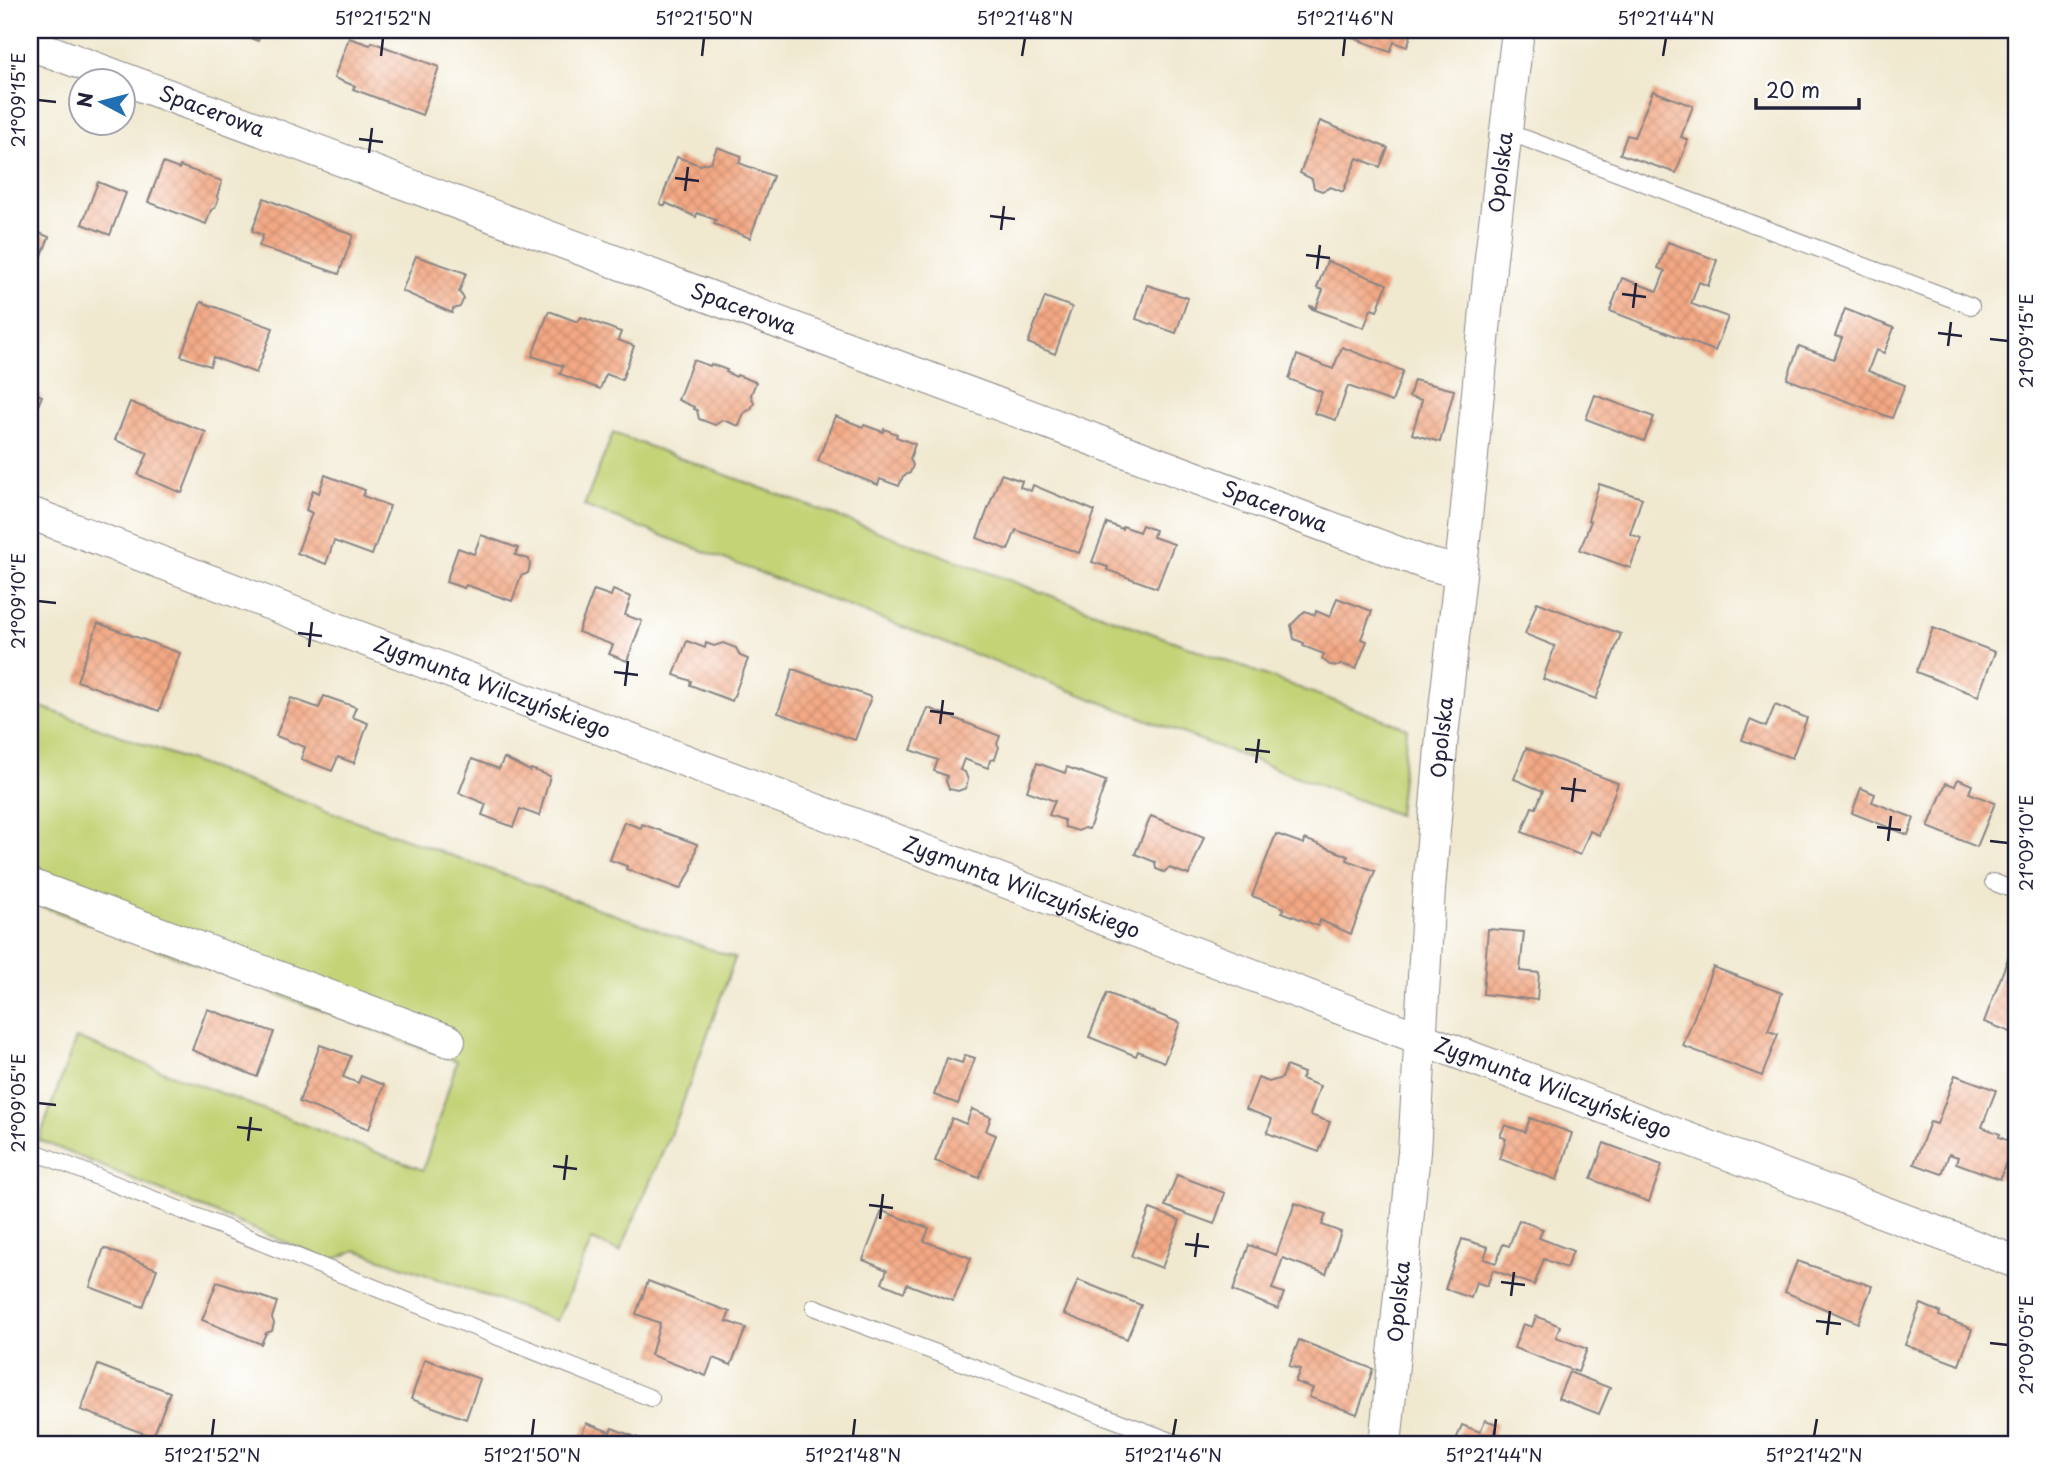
<svg xmlns="http://www.w3.org/2000/svg" width="2046" height="1475" font-family="'Playpen Sans',sans-serif">
<style>
.grass{fill:#c3d376;stroke:#727a58;stroke-width:2}
.building{fill:url(#building-cross-hatch)}
.lines{fill:none;stroke-linecap:round;stroke-linejoin:round}
.service-casing{stroke:#898585;stroke-width:18}
.minor-casing{stroke:#898585;stroke-width:34}
.service{stroke:#fff;stroke-width:16}
.minor{stroke:#fff;stroke-width:32}
.ticks{fill:none;stroke:#22223b;stroke-width:2.5}
.labels{text-anchor:middle;stroke-width:6;stroke-linejoin:round;paint-order:stroke}
.street-label{font-size:21px;fill:#22223b;stroke:#fff}
.neatline{fill:none;stroke:#22223b;stroke-width:2.5}
.ticks-label{font-size:18px;text-anchor:middle;fill:#22223b}
</style>
<defs>
<pattern id="building-cross-hatch" width="8" height="8" patternUnits="userSpaceOnUse" patternTransform="scale(1.75)"><rect width="8" height="8" fill="#f3a883"/><path d="M0 0l8 8M0 8l8-8" fill="none" stroke="#d09072"/></pattern>
</defs>
<rect width="100%" height="100%" fill="#fff"/>
<filter id="ink" filterUnits="userSpaceOnUse"><feTurbulence type="fractalNoise" baseFrequency=".0143" numOctaves="2"/><feDisplacementMap in="SourceGraphic" scale="14" xChannelSelector="R" yChannelSelector="G"/><feConvolveMatrix kernelMatrix="1 2 1 2 8 2 1 2 1" color-interpolation-filters="sRGB"/></filter>
<filter id="wash" filterUnits="userSpaceOnUse"><feTurbulence type="fractalNoise" baseFrequency=".00686" numOctaves="4" result="noise"/><feDisplacementMap in="SourceGraphic" scale="28" xChannelSelector="R" yChannelSelector="G"/><feGaussianBlur stdDeviation="1.57" result="paint"/><feColorMatrix in="noise" values="0 0 0 0 0 0 0 0 0 0 0 0 0 0 0 0 0 1.4 0 .05"/><feComposite in="paint" operator="in"/></filter>
<g filter="url(#wash)">
<rect width="100%" height="100%" fill="#f0e8cf"/>
<g class="grass">
<polygon points="613,433 1407,728 1398,815 584,506"/>
<polygon points="30,703 735,958 678,1116 620,1252 592,1240 557,1321 356,1250 331,1261 39,1140 76,1038 423,1170 457,1061 30,902"/>
</g>
<g id="blocks">
<g class="building">
<polygon points="197,30 214,30 212,36"/>
<polygon points="228,30 262,30 258,41"/>
<polygon points="1338,30 1407,30 1412,32 1407,47 1394,42 1390,52 1338,32"/>
<polygon points="349,38 370,45 372,42 439,67 422,115 353,89 355,86 334,78"/>
<polygon points="1653,91 1693,106 1681,137 1688,140 1676,173 1620,154 1627,135 1634,137"/>
<polygon points="1320,121 1388,148 1380,167 1357,158 1343,192 1331,187 1322,191 1314,188 1312,179 1300,173"/>
<polygon points="717,147 742,156 739,163 773,176 750,238 714,224 716,220 697,213 696,217 666,203 665,206 660,204 677,157 700,165 711,162"/>
<polygon points="163,163 179,169 180,166 222,181 217,196 218,200 215,208 211,210 206,224 148,202"/>
<polygon points="98,182 126,193 110,235 82,224"/>
<polygon points="264,198 353,235 339,274 259,246 263,235 252,231"/>
<polygon points="30,229 49,237 30,287"/>
<polygon points="1668,242 1717,260 1708,286 1699,282 1691,304 1728,317 1715,351 1610,311 1622,278 1657,291 1665,271 1658,268"/>
<polygon points="416,256 466,273 459,292 464,298 460,307 453,309 452,313 402,291"/>
<polygon points="1327,261 1387,284 1377,311 1371,309 1364,328 1310,308 1310,306 1316,308 1323,290 1317,288"/>
<polygon points="1147,285 1188,298 1176,333 1136,319"/>
<polygon points="1045,297 1072,307 1055,354 1028,343"/>
<polygon points="201,302 273,328 256,373 213,357 210,366 181,356"/>
<polygon points="1845,309 1894,328 1884,353 1876,350 1868,371 1905,385 1892,418 1787,379 1799,346 1834,359 1842,338 1835,336"/>
<polygon points="549,311 578,322 581,317 621,332 618,340 634,346 622,380 606,374 600,389 560,374 563,366 532,356"/>
<polygon points="1342,347 1403,371 1392,402 1348,386 1336,420 1314,413 1322,392 1289,379 1297,355 1333,369"/>
<polygon points="693,360 710,366 711,364 727,370 726,372 736,377 737,375 756,382 751,395 754,403 751,409 744,413 739,426 723,420 715,425 699,419 697,410 694,409 694,407 678,400"/>
<polygon points="1414,380 1454,390 1440,442 1412,434 1422,400 1409,397"/>
<polygon points="30,391 42,396 30,425"/>
<polygon points="1595,395 1654,417 1644,441 1586,419"/>
<polygon points="130,402 206,432 182,493 138,475 148,453 115,440"/>
<polygon points="835,416 863,427 864,425 883,432 884,429 897,434 896,437 915,444 910,459 913,465 910,473 903,476 899,486 880,479 878,485 818,461"/>
<polygon points="1001,474 1022,481 1020,487 1031,491 1033,485 1095,511 1079,553 1016,530 1008,550 977,538"/>
<polygon points="325,475 365,490 363,496 390,506 372,555 334,541 326,564 297,553 312,513 306,510 313,490 319,493"/>
<polygon points="1599,484 1642,498 1630,534 1641,538 1630,568 1580,550 1591,521 1588,520"/>
<polygon points="1107,523 1122,529 1123,526 1139,532 1142,525 1155,530 1153,537 1174,544 1157,588 1107,570 1108,567 1092,562"/>
<polygon points="481,535 518,548 515,555 529,559 530,565 528,573 521,576 512,601 466,585 464,588 446,582 458,548 474,554"/>
<polygon points="594,590 611,596 613,590 631,597 625,615 642,621 627,661 609,654 613,645 578,632"/>
<polygon points="1337,598 1372,611 1361,639 1367,641 1356,669 1341,664 1339,666 1330,665 1322,659 1324,654 1303,646 1304,643 1294,639 1291,625 1305,611 1315,615 1316,611 1330,617"/>
<polygon points="1537,602 1621,634 1596,699 1543,679 1555,646 1525,634"/>
<polygon points="98,623 180,653 159,711 77,681"/>
<polygon points="1933,628 1995,652 1978,696 1916,672"/>
<polygon points="687,641 705,648 706,643 714,646 723,643 736,648 740,656 748,659 732,701 690,685 691,681 674,675"/>
<polygon points="793,669 871,697 855,740 778,713"/>
<polygon points="324,696 356,707 352,717 368,723 354,763 338,757 332,771 301,759 305,747 276,736 291,698 319,708"/>
<polygon points="1775,705 1807,718 1792,758 1742,740 1750,720 1766,727"/>
<polygon points="928,708 1000,736 997,744 999,747 995,759 990,760 988,768 964,759 960,770 965,772 968,780 966,788 958,791 949,789 946,781 947,776 934,771 938,760 911,750"/>
<polygon points="1526,748 1618,783 1599,835 1590,831 1580,855 1522,832 1532,807 1536,808 1543,791 1514,779"/>
<polygon points="504,758 530,771 531,769 550,776 539,816 520,809 513,827 482,815 486,804 459,793 472,759 499,769"/>
<polygon points="1037,763 1065,773 1067,767 1106,781 1089,829 1084,828 1078,831 1065,827 1064,820 1049,815 1055,801 1027,791"/>
<polygon points="1958,779 1972,785 1969,793 1995,803 1977,847 1928,827 1946,783 1955,786"/>
<polygon points="1861,788 1875,794 1872,802 1914,818 1908,835 1852,813"/>
<polygon points="1151,816 1204,837 1189,875 1169,868 1164,872 1156,869 1155,862 1135,854"/>
<polygon points="624,822 641,828 642,824 697,844 691,871 680,889 626,869 627,866 610,860"/>
<polygon points="1276,834 1304,844 1305,839 1348,856 1347,860 1375,871 1351,934 1320,920 1318,926 1282,912 1284,908 1252,896"/>
<polygon points="1488,929 1524,932 1520,971 1539,973 1537,1000 1483,994"/>
<polygon points="2016,937 2016,1034 1984,1022"/>
<polygon points="1713,967 1782,993 1768,1031 1778,1034 1762,1076 1683,1046"/>
<polygon points="1107,993 1180,1023 1164,1062 1138,1051 1136,1056 1089,1037"/>
<polygon points="207,1009 274,1032 257,1077 192,1050"/>
<polygon points="320,1045 351,1056 343,1077 358,1083 361,1076 384,1085 369,1129 299,1102"/>
<polygon points="965,1055 975,1058 958,1104 934,1095 947,1058 962,1063"/>
<polygon points="1286,1066 1304,1073 1301,1079 1320,1086 1310,1115 1330,1122 1319,1152 1267,1133 1272,1119 1246,1109 1258,1078 1269,1082 1282,1078"/>
<polygon points="1955,1075 1996,1090 1982,1127 2000,1134 1999,1137 2013,1143 2000,1179 1956,1163 1958,1157 1949,1154 1942,1174 1914,1164 1930,1122 1937,1124"/>
<polygon points="972,1109 991,1117 986,1131 996,1135 979,1178 935,1161 952,1118 966,1124"/>
<polygon points="1530,1118 1572,1133 1557,1180 1500,1159 1506,1139 1500,1136 1505,1125 1525,1132"/>
<polygon points="1604,1143 1662,1165 1649,1202 1591,1179"/>
<polygon points="1177,1175 1225,1193 1214,1224 1165,1206"/>
<polygon points="1295,1203 1326,1214 1322,1225 1341,1232 1326,1274 1283,1258 1272,1289 1284,1293 1278,1309 1233,1291 1249,1245 1276,1255"/>
<polygon points="1150,1209 1180,1220 1162,1268 1131,1256"/>
<polygon points="882,1211 929,1228 924,1241 971,1258 953,1301 907,1284 904,1292 882,1283 887,1270 863,1260"/>
<polygon points="1519,1220 1543,1229 1539,1238 1573,1251 1566,1268 1544,1259 1534,1285 1493,1270 1487,1286 1476,1282 1471,1298 1445,1289 1462,1239 1488,1247 1484,1259 1496,1263 1503,1244 1509,1246"/>
<polygon points="104,1248 157,1269 143,1307 90,1287"/>
<polygon points="1797,1261 1872,1286 1858,1323 1785,1292"/>
<polygon points="1078,1280 1141,1305 1127,1339 1064,1314"/>
<polygon points="648,1281 730,1312 726,1321 746,1328 731,1365 713,1358 706,1376 651,1355 660,1323 636,1314"/>
<polygon points="217,1282 277,1302 272,1318 274,1323 272,1331 266,1333 261,1344 202,1320"/>
<polygon points="1921,1304 1940,1312 1939,1316 1972,1329 1959,1365 1905,1345"/>
<polygon points="1536,1316 1560,1326 1556,1337 1587,1349 1578,1372 1514,1348 1523,1324 1532,1327"/>
<polygon points="1299,1340 1373,1369 1357,1414 1309,1397 1313,1388 1295,1382 1300,1369 1289,1366"/>
<polygon points="425,1359 480,1379 466,1419 411,1399"/>
<polygon points="98,1365 170,1392 153,1437 81,1410"/>
<polygon points="1569,1372 1610,1388 1599,1414 1558,1398"/>
<polygon points="1485,1420 1497,1424 1492,1437 1508,1443 1507,1445 1454,1445 1462,1425 1480,1432"/>
<polygon points="586,1423 610,1432 612,1428 656,1445 578,1445"/>
</g>
</g>
</g>
<g filter="url(#ink)">
<use href="#blocks" fill-opacity="0" stroke="#898585" stroke-width="2"/>
<g class="lines">
<g class="service-casing">
<g id="service">
<polyline points="1506,134 1524,138 1971,306"/>
<polyline points="1993,882 2016,891"/>
<polyline points="30,1150 651,1398"/>
<polyline points="814,1307 1182,1445"/>
</g>
</g>
<g class="minor-casing">
<g id="minor">
<path id="s1" d="M 30,44 L 1428,564 L 1460,572"/>
<path id="s2" d="M 30,513 L 1459,1053 L 2016,1262"/>
<polyline points="30,885 449,1041"/>
<path id="s3" d="M 1385,1445 L 1414,1152 L 1429,889 L 1442,736 L 1464,539 L 1491,257 L 1518,30"/>
</g>
</g>
<use href="#service" class="service"/>
<use href="#minor" class="minor"/>
</g>
</g>
<path class="ticks" d="M 381,56 L 383,38M 702,56 L 704,38M 1022,56 L 1025,38M 1343,56 L 1345,38M 1663,56 L 1666,38M 38,100 L 56,102M 359,139 L 383,142M 369,153 L 372,128M 675,178 L 699,181M 685,191 L 688,167M 990,216 L 1015,219M 1001,230 L 1004,206M 1306,255 L 1330,258M 1317,269 L 1320,245M 1622,294 L 1646,297M 1633,308 L 1636,283M 1938,333 L 1962,336M 1990,339 L 2008,341M 1948,346 L 1951,322M 38,601 L 56,603M 298,633 L 322,636M 309,647 L 312,622M 614,672 L 638,675M 625,686 L 628,661M 930,711 L 954,714M 940,724 L 943,700M 1245,749 L 1270,752M 1256,763 L 1259,739M 1561,788 L 1586,791M 1572,802 L 1575,778M 1877,827 L 1901,830M 1888,841 L 1891,816M 1990,841 L 2008,843M 38,1103 L 56,1105M 237,1127 L 262,1130M 248,1141 L 251,1117M 553,1166 L 577,1169M 564,1180 L 567,1155M 869,1205 L 893,1208M 880,1219 L 883,1194M 1185,1244 L 1209,1247M 1195,1257 L 1198,1233M 1501,1282 L 1525,1285M 1511,1296 L 1514,1272M 1816,1321 L 1841,1324M 1827,1335 L 1830,1311M 1990,1343 L 2008,1345M 212,1436 L 214,1419M 532,1436 L 534,1419M 853,1436 L 855,1419M 1173,1436 L 1176,1419M 1494,1436 L 1496,1419M 1814,1436 L 1817,1419"/>
<g class="labels">
<g class="street-label">
<text dy="7" stroke="none"><textPath href="#s1" startOffset="194">Spacerowa</textPath></text>
<text dy="7" stroke="none"><textPath href="#s3" startOffset="1278">Opolska</textPath></text>
<text dy="7" stroke="none"><textPath href="#s1" startOffset="761">Spacerowa</textPath></text>
<text dy="7" stroke="none"><textPath href="#s1" startOffset="1328">Spacerowa</textPath></text>
<text dy="7" stroke="none"><textPath href="#s2" startOffset="494">Zygmunta Wilczyńskiego</textPath></text>
<text dy="7" stroke="none"><textPath href="#s3" startOffset="710">Opolska</textPath></text>
<text dy="7" stroke="none"><textPath href="#s2" startOffset="1060">Zygmunta Wilczyńskiego</textPath></text>
<text dy="7" stroke="none"><textPath href="#s2" startOffset="1628">Zygmunta Wilczyńskiego</textPath></text>
<text dy="7" stroke="none"><textPath href="#s3" startOffset="144">Opolska</textPath></text>
</g>
</g>
<rect width="2046" height="1475" fill="none" stroke="#fff" stroke-width="77"/>
<g transform="translate(102 102) rotate(277)"><circle r="33" fill="#ffffff" stroke="#a7a7b1" stroke-width="2"/>
<path d="M0-5L12 26L0 18L-12 26Z" fill="#1f6fb2"/>
<text y="-10" font-size="19" font-weight="bold" text-anchor="middle" fill="#22223b">N</text>
</g>
<path d="M1756 98v10h103v-10" fill="none" stroke="#22223b" stroke-width="3.5"/>
<text x="1766" y="98" font-size="21" fill="#22223b" stroke="#ffffff" stroke-width="5" paint-order="stroke">20 m</text>
<rect x="38" y="38" width="1970" height="1398" class="neatline"/>
<g class="ticks-label">
<text x="383" y="25">51°21'52"N</text>
<text x="704" y="25">51°21'50"N</text>
<text x="1025" y="25">51°21'48"N</text>
<text x="1345" y="25">51°21'46"N</text>
<text x="1666" y="25">51°21'44"N</text>
<text transform="translate(19 100) rotate(-90)" y="6">21°09'15"E</text>
<text transform="translate(2027 341) rotate(-90)" y="6">21°09'15"E</text>
<text transform="translate(19 601) rotate(-90)" y="6">21°09'10"E</text>
<text transform="translate(2027 843) rotate(-90)" y="6">21°09'10"E</text>
<text transform="translate(19 1103) rotate(-90)" y="6">21°09'05"E</text>
<text transform="translate(2027 1345) rotate(-90)" y="6">21°09'05"E</text>
<text x="212" y="1462">51°21'52"N</text>
<text x="532" y="1462">51°21'50"N</text>
<text x="853" y="1462">51°21'48"N</text>
<text x="1173" y="1462">51°21'46"N</text>
<text x="1494" y="1462">51°21'44"N</text>
<text x="1814" y="1462">51°21'42"N</text>
</g>
</svg>
